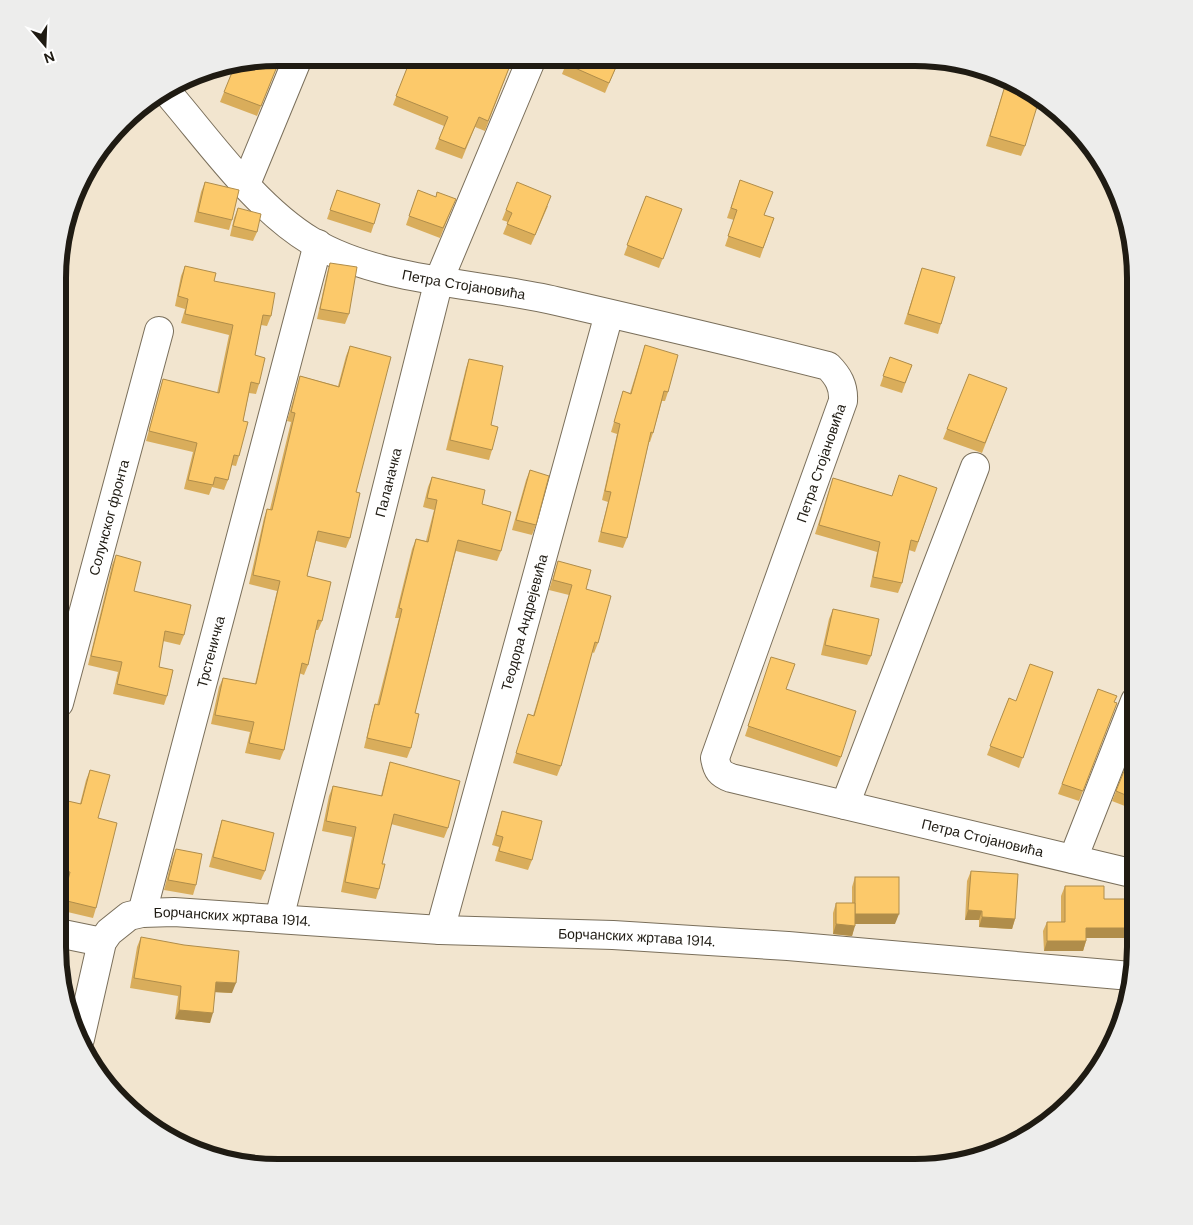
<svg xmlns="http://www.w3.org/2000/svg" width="1193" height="1225" font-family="'DM Sans',sans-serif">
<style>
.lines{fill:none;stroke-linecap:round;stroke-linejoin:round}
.minor-casing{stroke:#7a6f5b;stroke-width:30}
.minor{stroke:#fff;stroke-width:28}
.wall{fill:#d9ad5b}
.shaded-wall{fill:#b08d4a}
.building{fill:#fcc96a;stroke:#b08d4a}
.labels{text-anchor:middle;stroke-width:4;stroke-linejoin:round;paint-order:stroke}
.street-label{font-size:14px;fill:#1f1b13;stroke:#fff}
.rim{fill:none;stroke:#1f1b13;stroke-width:6}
</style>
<rect width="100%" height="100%" fill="#f2e5cf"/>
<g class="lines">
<g class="minor-casing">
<g id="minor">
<path id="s1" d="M 167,92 C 210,142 255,207 311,241 C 379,282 480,283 556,301 C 647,322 738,343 828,366 C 838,376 844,386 843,401 L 715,758 C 717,770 720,774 731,778 L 1135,874"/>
<polyline points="246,184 298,58"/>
<path id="s2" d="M 59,703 L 159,331"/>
<polyline points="845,805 975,467"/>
<polyline points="1073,859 1135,701"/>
<path id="s3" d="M 142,913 L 318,244"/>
<path id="s4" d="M 279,919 L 439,280 L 532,58"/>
<path id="s5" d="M 440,930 L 609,314"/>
<polyline points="58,933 102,942"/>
<path id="s6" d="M 80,1039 L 102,942 L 109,932 L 129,916 L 142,913 L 174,912 L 440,930 L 613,935 L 788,946 L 1131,976"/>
</g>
</g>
<use href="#minor" class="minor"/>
</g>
<g class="wall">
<polygon points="411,58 513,58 485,131 475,127 462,159 435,149 444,126 393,105"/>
<polygon points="620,58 605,93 562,74 566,64"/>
<polygon points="278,64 257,116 220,102 224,92"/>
<polygon points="1004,89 1025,146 1021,156 986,146"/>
<polygon points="740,180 764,215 774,218 760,258 725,246 734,220 727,218"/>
<polygon points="205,182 232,220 229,230 194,222 201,192"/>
<polygon points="337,190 374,224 371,233 327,219"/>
<polygon points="418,190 452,208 440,238 406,225"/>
<polygon points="646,196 682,209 659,268 624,255"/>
<polygon points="548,206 531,245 503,234 508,222 502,220 506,210"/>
<polygon points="238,208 257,232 253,241 230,236 234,218"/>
<polygon points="330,263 349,314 345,324 317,319 327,273"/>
<polygon points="185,266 214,281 271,316 267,326 261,325 255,355 259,384 256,394 249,393 243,421 239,456 236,466 231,465 228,480 224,490 212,487 209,495 184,489 193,452 146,441 160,389 163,379 217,393 229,335 181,323 185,309 175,306 181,276"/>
<polygon points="922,268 941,324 938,334 904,324"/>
<polygon points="645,345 668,392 665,401 662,401 653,433 650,442 649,442 627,538 623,548 598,542 608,502 602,500 617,434 611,432 623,391 630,393"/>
<polygon points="350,346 356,492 350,538 346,548 316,541 307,576 322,621 318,630 316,630 308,665 304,675 299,673 284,750 280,760 245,753 250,732 211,724 219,687 223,678 255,684 277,591 249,584 264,518 267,509 270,509 291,422 287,421 297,386 300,376 338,386 346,356"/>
<polygon points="890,357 912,365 902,393 880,386"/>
<polygon points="469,359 491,425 492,450 489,460 446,450 466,368"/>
<polygon points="1003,398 982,453 943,439 947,429"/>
<polygon points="530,470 536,525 532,535 512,530 526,480"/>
<polygon points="432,477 482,504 501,551 497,561 456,551 415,713 411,748 407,758 364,748 372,714 375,704 377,705 399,618 395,618 412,549 416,539 426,541 434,510 423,507 428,487"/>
<polygon points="833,478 892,496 937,488 915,552 909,550 902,583 898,593 870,587 877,552 815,534"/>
<polygon points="116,555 134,591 184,635 180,645 163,641 159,667 167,696 164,705 113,694 118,672 88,665 112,565"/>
<polygon points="558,561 586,589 598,643 594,653 592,652 561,766 557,776 513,763 528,714 533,716 569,595 549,590"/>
<polygon points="1135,597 1135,605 1132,604"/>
<polygon points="833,609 871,656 867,665 821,655 829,619"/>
<polygon points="768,667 841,757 837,767 745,736"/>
<polygon points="1053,672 1019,768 987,755 1009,698 1016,701"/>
<polygon points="1098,689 1114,702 1117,703 1079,801 1058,794"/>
<polygon points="1130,756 1135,758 1135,810 1112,801"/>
<polygon points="390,762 448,828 444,838 391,824 382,864 379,889 376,899 341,892 352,837 322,831 329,796 333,786 381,796 387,772"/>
<polygon points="90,770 98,818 96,908 93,918 59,910 66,882 58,880 59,799 80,804 86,780"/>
<polygon points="502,811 532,860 528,870 495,861 499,847 492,845 499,821"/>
<polygon points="222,820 265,871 261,880 209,867 219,830"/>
<polygon points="176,849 196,885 193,895 164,890 172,859"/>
<polygon points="971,871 1015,919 1012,929 979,927 979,920 965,920 967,881"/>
<polygon points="855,877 895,924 855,924 852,936 833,934 833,913 836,903 852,903 852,887"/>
<polygon points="1065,886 1104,899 1135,899 1135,949 1126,949 1126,938 1086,938 1086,941 1083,951 1044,951 1043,931 1047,922 1061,922 1061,896"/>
<polygon points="141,937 232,993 215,992 210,1023 175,1019 178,996 130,988 137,947"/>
</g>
<g class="shaded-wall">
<polygon points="968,910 982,911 979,920 965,920"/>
<polygon points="855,914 899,914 895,924 852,924"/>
<polygon points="982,917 1015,919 1012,929 979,927"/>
<polygon points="836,924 855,926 852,936 833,934"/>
<polygon points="1086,928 1130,928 1126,938 1083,938"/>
<polygon points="1130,939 1135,939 1135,949 1126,949"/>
<polygon points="1047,941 1086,941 1083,951 1044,951"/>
<polygon points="216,982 236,983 232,993 213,992"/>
<polygon points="179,1010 213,1013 210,1023 175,1019"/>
</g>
<g class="building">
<polygon points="411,58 513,58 488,121 479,117 465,149 439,139 448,117 396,96"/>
<polygon points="569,58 620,58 609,83 566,64"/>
<polygon points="267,59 278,64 261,106 224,92 235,65"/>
<polygon points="1004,89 1038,99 1039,100 1025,146 990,136"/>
<polygon points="740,180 773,192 764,215 774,218 763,248 728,236 737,210 731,208"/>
<polygon points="205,182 239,190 232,220 198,212"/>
<polygon points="517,182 551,196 535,235 507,224 512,213 506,210"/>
<polygon points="337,190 380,204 374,224 330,210"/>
<polygon points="418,190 436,197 437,192 456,199 443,228 409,216"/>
<polygon points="646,196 682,209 663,259 627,245"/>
<polygon points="238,208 261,214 257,232 233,226"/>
<polygon points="330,263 357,267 349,314 320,309"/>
<polygon points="185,266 216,273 214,281 275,293 271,316 263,315 255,355 265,358 259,384 251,382 243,421 248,422 239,456 234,455 228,480 215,477 213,485 188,480 197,443 149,431 163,379 219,393 233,325 185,314 188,299 178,296"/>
<polygon points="922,268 955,277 941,324 908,314"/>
<polygon points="645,345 678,355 668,392 664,391 653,433 651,432 627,538 601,532 611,492 605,491 620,424 614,422 623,391 631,394"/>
<polygon points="350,346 391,357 356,492 360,493 350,538 318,531 307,576 331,582 322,621 318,620 308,665 302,663 284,750 249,743 254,722 215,715 223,678 256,684 280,581 253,575 267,509 272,510 295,413 291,412 300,376 339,387"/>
<polygon points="890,357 912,365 905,383 883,376"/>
<polygon points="469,359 503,366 491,425 498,427 492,450 450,440"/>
<polygon points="969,374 1007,388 985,443 947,429"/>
<polygon points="530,470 549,476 536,525 516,520"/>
<polygon points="899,475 937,488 918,542 911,540 902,583 873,577 880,542 819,525 833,478 892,496"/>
<polygon points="432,477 485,490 482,504 511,512 501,551 458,540 415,713 419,714 411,748 367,738 375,704 379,705 402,609 399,608 416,539 428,542 437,500 427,498"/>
<polygon points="116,555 141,562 134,591 191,605 184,635 165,631 159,667 173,670 167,696 117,684 122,662 91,656"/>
<polygon points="558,561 591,570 586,589 611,596 598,643 595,642 561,766 516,753 528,714 534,716 572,585 553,580"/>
<polygon points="833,609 879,619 871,656 825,645"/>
<polygon points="771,657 795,664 786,689 856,711 841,757 748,726"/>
<polygon points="1030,664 1053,672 1023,758 990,746 1009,698 1016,701"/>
<polygon points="1098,689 1117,696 1114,702 1117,703 1083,791 1062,784"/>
<polygon points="1130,756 1135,758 1135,799 1116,791"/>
<polygon points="390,762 460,781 448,828 394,814 382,864 385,864 379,889 345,882 356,827 326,821 333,786 382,796"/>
<polygon points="90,770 110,775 98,818 117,823 96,908 63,900 70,872 58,869 59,799 81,804"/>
<polygon points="502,811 542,821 532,860 499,851 503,837 496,835"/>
<polygon points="222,820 274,833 265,871 213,857"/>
<polygon points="176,849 202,854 196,885 168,880"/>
<polygon points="971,871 1018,874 1015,919 982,917 982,911 968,910"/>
<rect x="855" y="877" width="44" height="37"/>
<polygon points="1065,886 1104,886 1104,899 1135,899 1135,939 1130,939 1130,928 1086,928 1086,941 1047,941 1047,922 1065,922"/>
<polygon points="836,903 855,903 855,926 836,924"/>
<polygon points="141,937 184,945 239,951 236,983 216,982 213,1013 179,1010 181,986 134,978"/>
</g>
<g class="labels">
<g class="street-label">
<text dy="5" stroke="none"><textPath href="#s1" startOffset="368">Петра Стојановића</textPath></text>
<text transform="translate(821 463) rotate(-71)" y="5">Петра Стојановића</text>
<text dy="5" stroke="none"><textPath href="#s4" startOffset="450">Паланачка</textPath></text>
<text dy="5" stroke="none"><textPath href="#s2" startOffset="192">Солунског фронта</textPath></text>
<text dy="5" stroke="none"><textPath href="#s5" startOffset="319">Теодора Андрејевића</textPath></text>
<text dy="5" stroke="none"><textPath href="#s3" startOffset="270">Трстеничка</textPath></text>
<text dy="5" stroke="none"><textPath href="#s1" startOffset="1446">Петра Стојановића</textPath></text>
<text dy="5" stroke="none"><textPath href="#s6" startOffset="241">Борчанских жртава 1914.</textPath></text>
<text dy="5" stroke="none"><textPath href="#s6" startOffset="646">Борчанских жртава 1914.</textPath></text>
</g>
</g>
<path d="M0 0H1193V1225H0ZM278 66H915A212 212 0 0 1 1127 278V947A212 212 0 0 1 915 1159H278A212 212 0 0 1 66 947V278A212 212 0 0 1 278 66Z" fill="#ededec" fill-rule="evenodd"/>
<path class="rim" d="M278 66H915A212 212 0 0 1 1127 278V947A212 212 0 0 1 915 1159H278A212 212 0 0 1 66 947V278A212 212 0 0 1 278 66Z"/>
<g transform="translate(45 45) rotate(161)" stroke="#ffffff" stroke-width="4" paint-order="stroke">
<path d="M0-4L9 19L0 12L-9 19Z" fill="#1f1b13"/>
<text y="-8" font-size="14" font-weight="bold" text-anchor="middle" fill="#1f1b13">N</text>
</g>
</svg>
